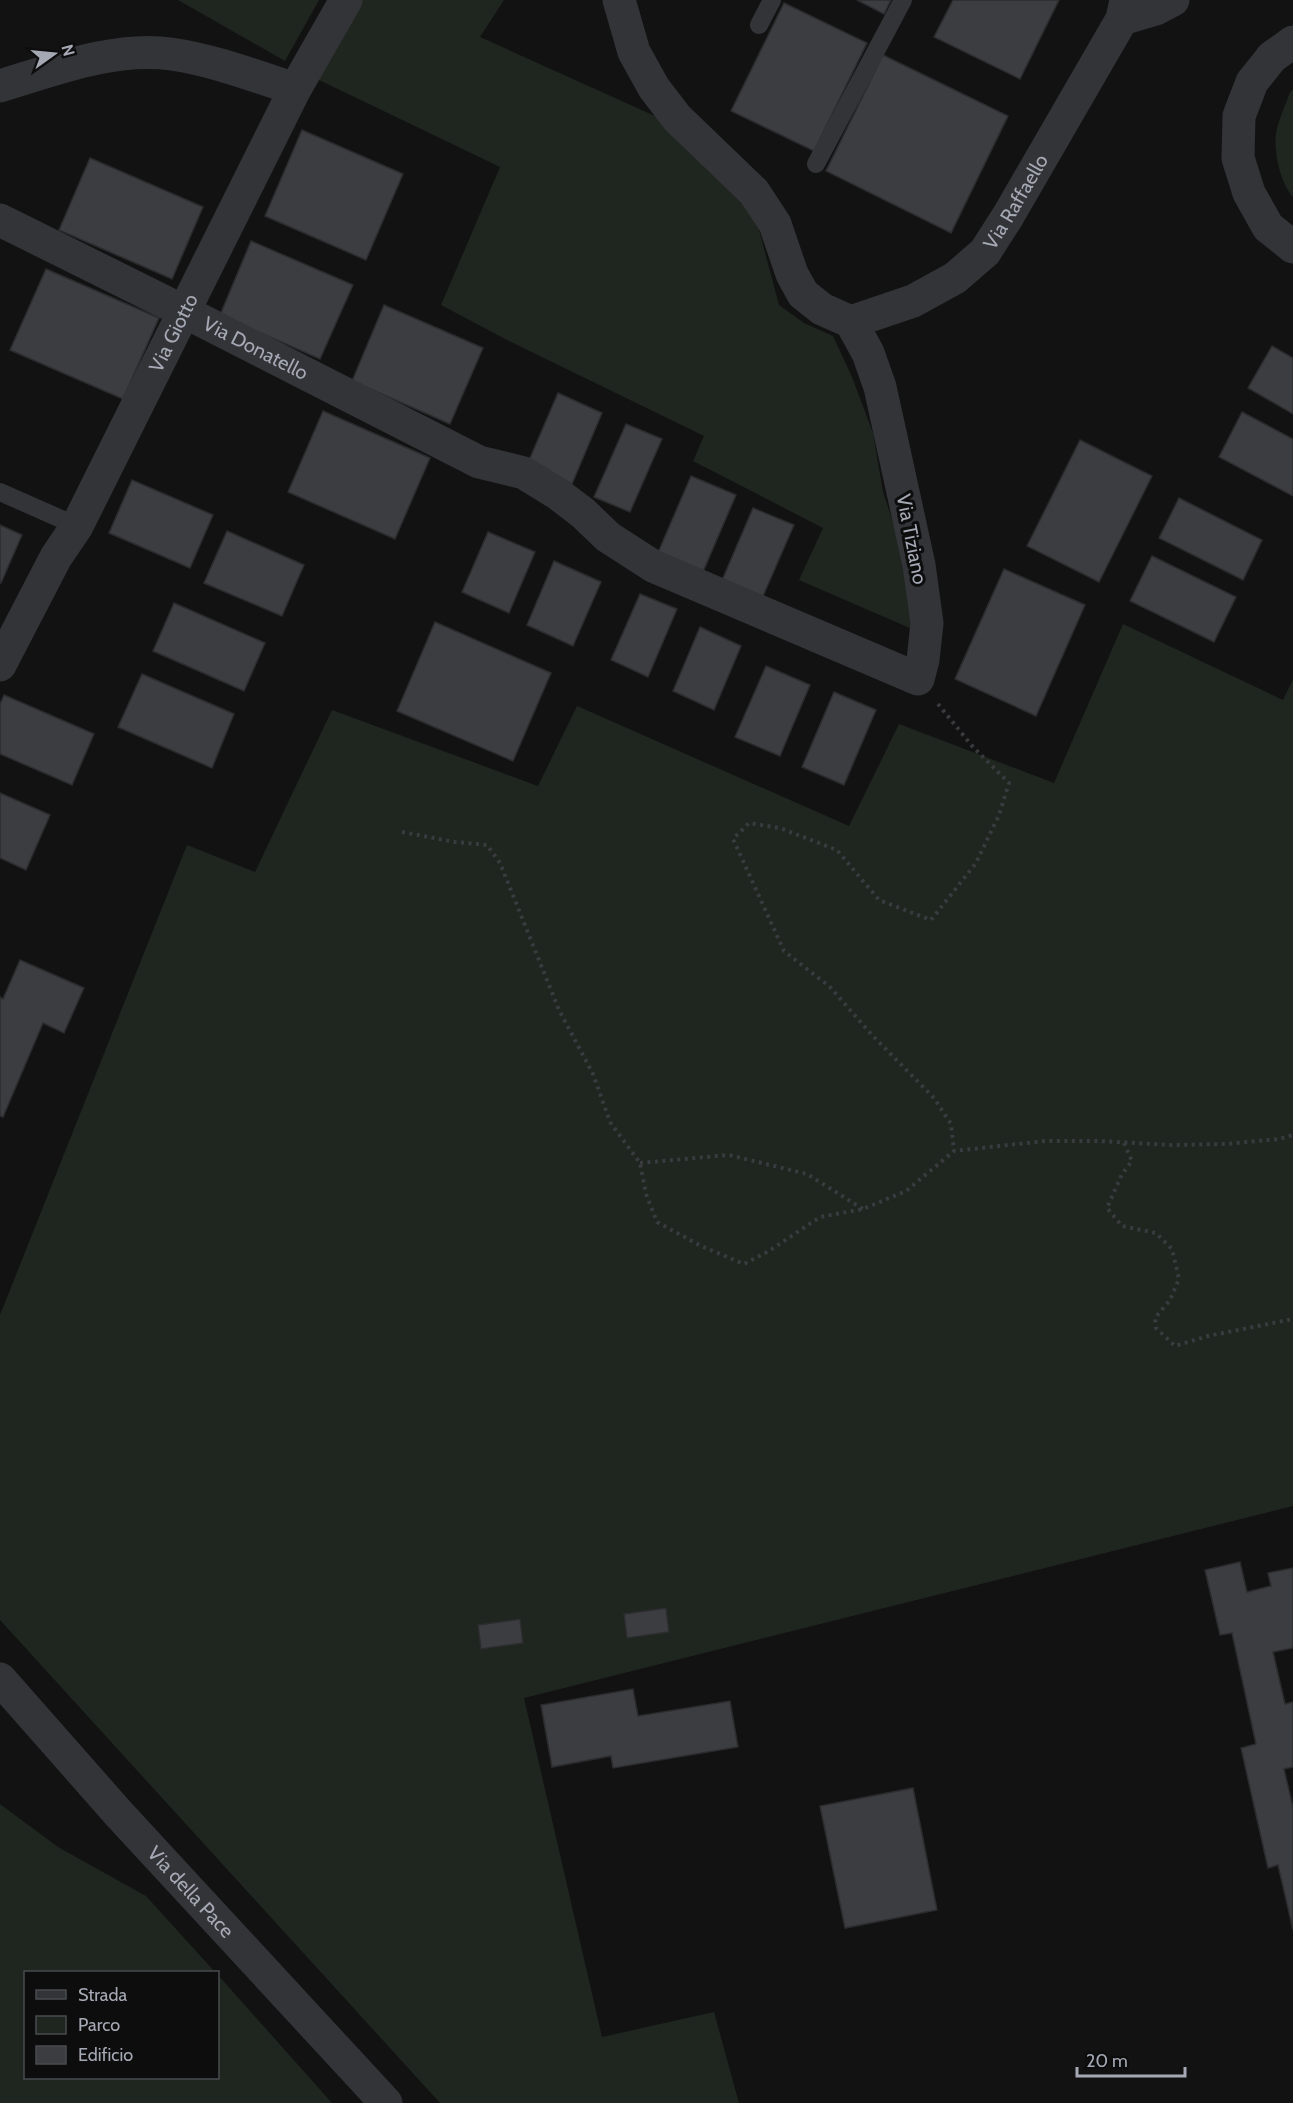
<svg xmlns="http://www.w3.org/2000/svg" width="1293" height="2103" font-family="Cabin,sans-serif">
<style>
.green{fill:#1e261f}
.building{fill:#3c3d40;stroke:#2c2c2f;stroke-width:1.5}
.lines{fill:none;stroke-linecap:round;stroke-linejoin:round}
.path{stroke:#393b3f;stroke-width:4;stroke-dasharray:3 4.5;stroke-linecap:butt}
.service{stroke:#333438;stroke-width:18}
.minor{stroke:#333438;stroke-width:33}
.tertiary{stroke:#333438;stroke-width:33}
.labels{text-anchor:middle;stroke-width:6;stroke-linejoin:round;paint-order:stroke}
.street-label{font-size:20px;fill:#a4a9b4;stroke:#0d0d0e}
</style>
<rect width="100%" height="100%" fill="#121213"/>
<g class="green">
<polygon points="178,0 319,0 285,61"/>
<polygon points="360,0 504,0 480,37 655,116 754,211 779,305 804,323 833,336 852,377 873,433 883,492 907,565 912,629 799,580 823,528 693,461 704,436 509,341 441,305 500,167 317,79"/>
<path d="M 1293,90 L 1293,197 C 1280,183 1272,147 1277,129 C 1280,116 1286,104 1290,92 Z"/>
<polygon points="1123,624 1283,700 1293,679 1293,1506 524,1698 602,2037 714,2012 739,2103 440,2103 0,1620 0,1315 187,845 255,872 332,710 538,786 577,706 849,826 899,724 1054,783"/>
<polygon points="0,1804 58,1847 146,1896 215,1972 26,1972 26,2078 218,2078 218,1975 332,2103 0,2103"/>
</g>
<g class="building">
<polygon points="857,0 891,0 884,14"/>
<polygon points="953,0 1059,0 1020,79 934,37"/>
<polygon points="784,3 867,43 814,151 731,111"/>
<polygon points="883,55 1008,116 951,233 826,171"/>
<polygon points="302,130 403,174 366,260 265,216"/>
<polygon points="90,158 203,207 172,279 59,230"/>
<polygon points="251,241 353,285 320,359 220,315"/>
<polygon points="46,269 159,318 123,399 10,350"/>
<polygon points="384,305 483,348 450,424 352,381"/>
<polygon points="1272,346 1293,358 1293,414 1248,388"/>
<polygon points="558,393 602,413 572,484 527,465"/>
<polygon points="323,411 430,458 395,539 288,492"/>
<polygon points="1242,412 1293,439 1293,496 1219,457"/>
<polygon points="626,424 662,439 630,512 594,497"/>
<polygon points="1080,440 1152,476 1099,582 1027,546"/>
<polygon points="691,476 736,495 702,574 657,555"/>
<polygon points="132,480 213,515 190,568 109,533"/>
<polygon points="1179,498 1262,540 1243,580 1159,538"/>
<polygon points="753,508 794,525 760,603 720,585"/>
<polygon points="0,525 22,535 1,583 0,583"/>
<polygon points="227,531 304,565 282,616 204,583"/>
<polygon points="488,532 535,552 509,613 462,592"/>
<polygon points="1152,556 1236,597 1214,642 1130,601"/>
<polygon points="554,561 601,582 573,646 527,625"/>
<polygon points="1004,569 1085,605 1036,716 955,679"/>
<polygon points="640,594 677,609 648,677 611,660"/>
<polygon points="174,603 265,643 244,691 153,651"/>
<polygon points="435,622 551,673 513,761 397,711"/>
<polygon points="700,627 741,646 714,710 673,691"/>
<polygon points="766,666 810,685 780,756 735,737"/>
<polygon points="142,674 234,714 212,768 118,727"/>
<polygon points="834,692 876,710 844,785 802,767"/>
<polygon points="4,695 94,734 72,785 0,754 0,704"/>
<polygon points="0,793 50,815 26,870 0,858"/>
<polygon points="20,960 84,988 64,1033 43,1023 3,1117 0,1116 0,997 3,999"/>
<polygon points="1240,1562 1247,1592 1271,1586 1268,1573 1293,1568 1293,1648 1273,1652 1285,1704 1293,1702 1293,1767 1284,1769 1293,1807 1293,1930 1278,1865 1268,1868 1241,1748 1256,1744 1232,1633 1220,1635 1205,1570"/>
<polygon points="666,1608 669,1632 627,1638 624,1614"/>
<polygon points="520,1619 523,1643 481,1649 478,1625"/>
<polygon points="633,1689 638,1716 730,1701 738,1747 613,1768 611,1756 552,1767 541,1705"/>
<polygon points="913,1788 937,1910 845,1928 820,1806"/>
</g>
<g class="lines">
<g class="path">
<polyline points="938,704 973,747 1009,783 999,815 976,863 931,920 879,900 837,850 780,828 749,823 733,839 784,951 830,987 871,1034 934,1098 951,1124 954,1151"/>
<polyline points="402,832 455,842 487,845 500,863 559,1010 593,1074 610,1122 640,1163 646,1194 657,1222 701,1246 744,1264 769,1251 820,1217 863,1209 906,1191 954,1151 1045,1141 1098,1141 1172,1145 1226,1144 1279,1139 1293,1135"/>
<polyline points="1124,1143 1132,1161 1122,1174 1107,1208 1122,1226 1156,1233 1172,1249 1179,1279 1170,1300 1155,1318 1156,1328 1175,1346 1208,1336 1293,1319"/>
<polyline points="640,1163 729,1155 807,1174 863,1209"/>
</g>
<g class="service">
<polyline points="759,25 772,0"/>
<polyline points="816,164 903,0"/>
<polyline points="0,492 77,526"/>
</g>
<g class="minor">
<polyline points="1122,19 1156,9 1173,0"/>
<path d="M 0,86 C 53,70 115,46 171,54 C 213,60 255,76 295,89"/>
<path id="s1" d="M 0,220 L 185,312 L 479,462 L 524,473 L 558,494 L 583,513 L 608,537 L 653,566 L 918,679 L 923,660 L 927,623 L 919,565 L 880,387 L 868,353 L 851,322 L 822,309 L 803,294 L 792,274 L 775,224 L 754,192 L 677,118 L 654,88 L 634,52 L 619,0"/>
<path id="s2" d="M 851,322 L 913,301 L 955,278 L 985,252 L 1008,216 L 1122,19 L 1126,0"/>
<path id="s3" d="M 0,665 L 56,557 L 77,526 L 295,89 L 346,0"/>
</g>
<g class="tertiary">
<polyline points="1293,42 1272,57 1252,82 1239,116 1238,158 1249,193 1268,227 1293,247"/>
<path id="s4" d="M 0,1679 L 119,1814 L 386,2103"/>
</g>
</g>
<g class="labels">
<g class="street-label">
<text dy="7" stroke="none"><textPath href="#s2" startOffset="212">Via Raffaello</textPath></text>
<text dy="7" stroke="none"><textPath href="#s3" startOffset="375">Via Giotto</textPath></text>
<text dy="7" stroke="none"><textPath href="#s1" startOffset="286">Via Donatello</textPath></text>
<text transform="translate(912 539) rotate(79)" y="7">Via Tiziano</text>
<text dy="7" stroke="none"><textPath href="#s4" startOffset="286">Via della Pace</textPath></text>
</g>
</g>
<rect x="24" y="1971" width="195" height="108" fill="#0d0d0e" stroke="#494b50" stroke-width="1.5"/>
<rect x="36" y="1990" width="30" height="9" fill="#333438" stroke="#494b50" stroke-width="1.5"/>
<text x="78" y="2001" font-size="18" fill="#a4a9b4">Strada</text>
<rect x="36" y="2016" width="30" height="18" fill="#1e261f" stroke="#494b50" stroke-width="1.5"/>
<text x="78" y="2031" font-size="18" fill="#a4a9b4">Parco</text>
<rect x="36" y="2046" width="30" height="18" fill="#3c3d40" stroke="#494b50" stroke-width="1.5"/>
<text x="78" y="2061" font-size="18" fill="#a4a9b4">Edificio</text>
<g transform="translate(54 54) rotate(75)" stroke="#0d0d0e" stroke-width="4.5" paint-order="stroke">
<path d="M0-4.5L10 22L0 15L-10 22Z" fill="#a4a9b4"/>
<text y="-9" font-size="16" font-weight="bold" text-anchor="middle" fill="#a4a9b4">N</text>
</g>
<path d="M1077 2067v9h108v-9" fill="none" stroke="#a4a9b4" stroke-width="3"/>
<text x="1086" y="2067" font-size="18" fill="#a4a9b4" stroke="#0d0d0e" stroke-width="4.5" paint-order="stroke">20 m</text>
</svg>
